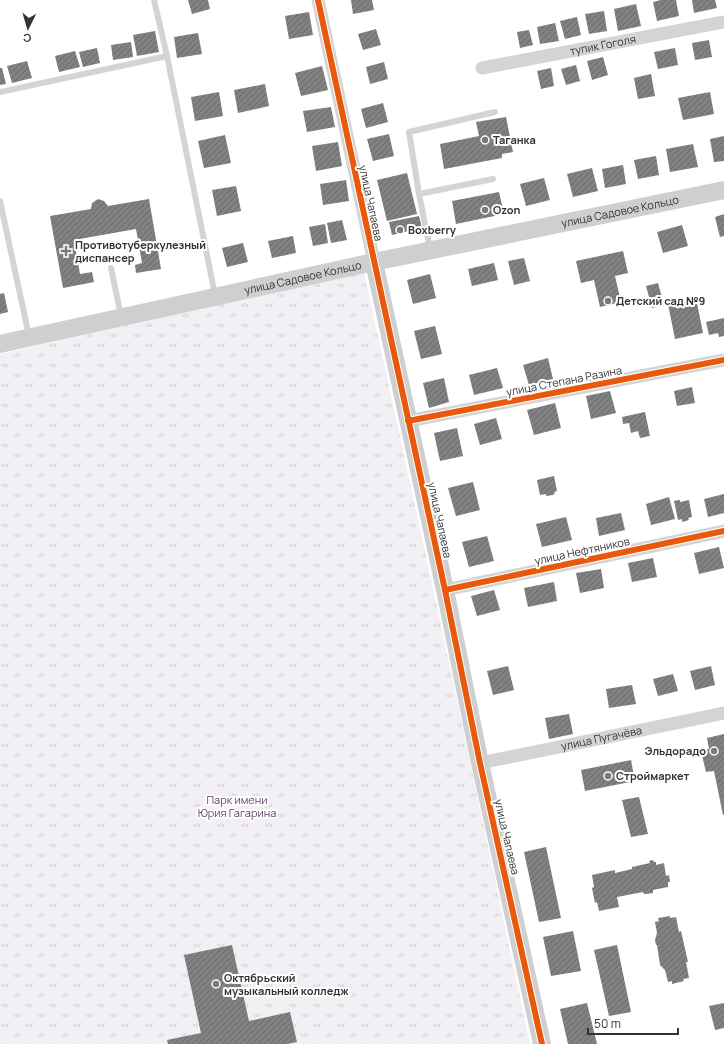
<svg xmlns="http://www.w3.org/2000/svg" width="724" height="1044" font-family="Manrope,sans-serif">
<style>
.park{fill:url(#park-tufts)}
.building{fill:url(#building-hatch)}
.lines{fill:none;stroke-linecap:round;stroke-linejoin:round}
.lane{stroke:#d4d4d4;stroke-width:6}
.street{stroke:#d4d4d4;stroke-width:13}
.secondary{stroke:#cfcfcf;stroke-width:18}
.cycleway-casing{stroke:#fff;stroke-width:8}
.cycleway{stroke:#e8590c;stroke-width:6}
.poi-dot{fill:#7a7a7a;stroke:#fff;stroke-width:1.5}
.labels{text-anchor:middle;stroke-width:4;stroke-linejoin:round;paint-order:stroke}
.street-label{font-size:11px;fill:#333;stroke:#fff}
.poi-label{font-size:11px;font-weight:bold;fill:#333;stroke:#fff;text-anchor:start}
.park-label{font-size:11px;fill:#62446a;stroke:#fff}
</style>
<defs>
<pattern id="park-tufts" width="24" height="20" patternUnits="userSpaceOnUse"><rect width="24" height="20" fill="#f3f0f5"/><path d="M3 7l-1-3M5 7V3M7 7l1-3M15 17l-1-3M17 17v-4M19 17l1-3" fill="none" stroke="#d1ced2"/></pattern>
<pattern id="building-hatch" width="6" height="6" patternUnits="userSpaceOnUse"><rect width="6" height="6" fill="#818181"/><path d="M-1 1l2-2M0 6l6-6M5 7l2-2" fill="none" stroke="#6a6a6a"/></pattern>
</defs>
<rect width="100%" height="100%" fill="#fff"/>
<polygon class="park" points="364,272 436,601 530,1044 0,1044 0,354"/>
<g class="building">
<polygon points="188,0 208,0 210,9 192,14"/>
<polygon points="351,0 372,0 374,10 353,14"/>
<polygon points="661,0 676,0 679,16 657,21 653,2"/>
<polygon points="692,0 715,0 717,8 694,13"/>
<polygon points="636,4 641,26 618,31 614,9"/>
<polygon points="604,11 607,31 589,34 585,14"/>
<polygon points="309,12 313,35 289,39 285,16"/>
<polygon points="577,17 581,35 565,39 560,21"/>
<polygon points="555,23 559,41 540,44 537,27"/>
<polygon points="376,29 381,45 363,50 358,34"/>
<polygon points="529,30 533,45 520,48 517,32"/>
<polygon points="155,31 159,52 137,56 133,35"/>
<polygon points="198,33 202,54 177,58 174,37"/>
<polygon points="709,40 712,57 695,60 692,43"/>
<polygon points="131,42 133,57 113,60 111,45"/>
<polygon points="97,48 100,63 83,67 79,52"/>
<polygon points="675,48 678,65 658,69 654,52"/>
<polygon points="75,51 80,67 59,72 55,56"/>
<polygon points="603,57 608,75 592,80 587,61"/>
<polygon points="27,61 32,78 12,83 7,66"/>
<polygon points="384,62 388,79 370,84 366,67"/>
<polygon points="576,65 580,81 566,85 561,69"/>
<polygon points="322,66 328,90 301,96 295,73"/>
<polygon points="0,68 2,68 6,84 0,85"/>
<polygon points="551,68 554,86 541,89 537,71"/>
<polygon points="651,74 655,96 638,99 634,78"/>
<polygon points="265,84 269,106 238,113 234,90"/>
<polygon points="219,92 223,116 195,121 191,97"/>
<polygon points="710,92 714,114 683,120 678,98"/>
<polygon points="383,103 388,122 366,128 361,109"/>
<polygon points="331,107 335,127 307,132 303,111"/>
<polygon points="506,117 513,152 502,154 502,158 444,169 440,144 479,136 476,122"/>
<polygon points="389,134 394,156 373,161 367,139"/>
<polygon points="225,135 231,163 204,168 198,141"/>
<polygon points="724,136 724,161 714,162 710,139"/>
<polygon points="338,142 342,166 316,171 312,146"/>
<polygon points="693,144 698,167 670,172 666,149"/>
<polygon points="656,156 659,175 638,179 634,160"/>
<polygon points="623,165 626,184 605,188 602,169"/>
<polygon points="592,168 598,191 573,197 567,174"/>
<polygon points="407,173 417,214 387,221 377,180"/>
<polygon points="544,178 550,200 526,206 520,184"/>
<polygon points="346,180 349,201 323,205 320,184"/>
<polygon points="236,186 241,211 217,216 212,190"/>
<polygon points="499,192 504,214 456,224 452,201"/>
<polygon points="98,199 104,201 108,206 149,199 161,269 136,273 135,265 142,263 136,229 74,240 80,274 92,272 94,282 63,288 50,216 91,209 92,203"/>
<polygon points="724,214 724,236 720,237 715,217"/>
<polygon points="419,216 422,228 392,235 389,222"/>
<polygon points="342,220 347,240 331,243 327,223"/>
<polygon points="325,224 328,243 313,246 309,227"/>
<polygon points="682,225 688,246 663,253 657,232"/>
<polygon points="293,236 296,253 272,258 268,241"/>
<polygon points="243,243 248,262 227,267 222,248"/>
<polygon points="623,251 628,273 615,276 621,302 600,307 594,280 581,283 576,261"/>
<polygon points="524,258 530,281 514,285 508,261"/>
<polygon points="494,263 498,280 472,286 468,269"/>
<polygon points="430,274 436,298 413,304 407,280"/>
<polygon points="658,283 664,305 652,308 646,286"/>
<polygon points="4,293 8,312 0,314 0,294"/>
<polygon points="696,298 703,333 675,339 668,304"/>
<polygon points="724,318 724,336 719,337 718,333 709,335 706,322"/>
<polygon points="435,326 442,354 421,359 414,331"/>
<polygon points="548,358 553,379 529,385 523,365"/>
<polygon points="497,368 503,388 474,395 469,375"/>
<polygon points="444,378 449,402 429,408 423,383"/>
<polygon points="692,387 695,403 677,406 674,391"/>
<polygon points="610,391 616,413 591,419 586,396"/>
<polygon points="555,403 561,428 534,435 527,410"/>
<polygon points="645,412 650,436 640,438 638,431 631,433 629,423 623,424 622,417"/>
<polygon points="496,418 502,439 480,445 474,424"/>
<polygon points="457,428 463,456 440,461 434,433"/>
<polygon points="554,476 557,491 554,492 555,493 553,495 546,496 546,494 540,495 537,480"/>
<polygon points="473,482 480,510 456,516 448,488"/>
<polygon points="724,494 724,513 708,517 704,499"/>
<polygon points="669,497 675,519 651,525 646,504"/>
<polygon points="678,500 680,500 680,502 689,500 692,517 688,518 689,520 682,522 682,519 678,520 674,501"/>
<polygon points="621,513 625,530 599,536 596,518"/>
<polygon points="566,517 572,540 542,547 536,524"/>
<polygon points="487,536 494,561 469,567 462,542"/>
<polygon points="719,547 724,568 699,574 694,553"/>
<polygon points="653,558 657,577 632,582 628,563"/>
<polygon points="601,569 604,588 580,593 576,573"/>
<polygon points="554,582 557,601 528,607 524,588"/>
<polygon points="494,590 500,610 477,616 471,596"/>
<polygon points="508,666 514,690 493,695 487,671"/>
<polygon points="711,666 715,685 695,690 690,671"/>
<polygon points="673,674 678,691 658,696 653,679"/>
<polygon points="632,685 636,704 609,708 606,689"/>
<polygon points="569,714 573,734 549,739 545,718"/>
<polygon points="724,734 724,815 723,815 714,771 706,772 701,751 709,749 707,738"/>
<polygon points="631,760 635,781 585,791 581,770"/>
<polygon points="639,797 648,834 631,837 622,800"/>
<polygon points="546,847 561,918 539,922 524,852"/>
<polygon points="653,860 654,862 656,862 656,865 664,863 666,876 669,875 670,882 668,882 668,887 653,890 653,893 646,894 644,894 643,892 617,897 619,907 599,911 597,902 595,903 592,888 594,887 592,875 615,870 615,873 632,869 632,867 650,863 649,861"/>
<polygon points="670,916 670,918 676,917 679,932 681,931 688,962 686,962 689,978 683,979 684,981 672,984 672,981 668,982 665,970 660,965 657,945 656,945 655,940 657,933 655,922 659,921 658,918"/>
<polygon points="573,931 581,971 551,976 543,937"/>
<polygon points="232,945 249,1021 290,1012 297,1042 287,1044 168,1044 167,1040 201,1033 184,955"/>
<polygon points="617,945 631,1012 609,1016 594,950"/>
<polygon points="587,1003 597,1044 568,1044 560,1009"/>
<polygon points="724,1003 724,1028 715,1030 709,1006"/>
</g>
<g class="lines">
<g class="lane">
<polyline points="154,0 167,56"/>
<polyline points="0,92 167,56 215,295"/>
<polyline points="419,194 409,132 495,112"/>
<polyline points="0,201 29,336"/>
<polyline points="430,249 419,194 493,179"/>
<polyline points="111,268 121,316"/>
</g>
<g class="street">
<polyline points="318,0 374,262"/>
<path id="s1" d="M 482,68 L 724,22"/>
<polyline points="408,421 724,360"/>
<polyline points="445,590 724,531"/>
<path id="s2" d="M 480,763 L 724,713"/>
</g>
<g class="secondary">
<polyline points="374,262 445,590 480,763 542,1044"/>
<path id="s3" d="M 0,344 L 374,262 L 724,190"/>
</g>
<g class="cycleway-casing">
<g id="cycleway">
<polyline points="318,0 445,590 480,763 542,1044"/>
<polyline points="408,421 724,360"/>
<polyline points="445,590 724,531"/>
</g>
</g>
<use href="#cycleway" class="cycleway"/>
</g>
<g class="poi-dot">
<circle cx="485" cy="140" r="4"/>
<circle cx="485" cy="210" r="4"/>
<circle cx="400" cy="230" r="4"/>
<path d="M64 245h4v4h4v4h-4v4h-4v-4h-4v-4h4z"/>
<circle cx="608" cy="301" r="4"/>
<circle cx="714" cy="751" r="4"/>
<circle cx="608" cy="776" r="4"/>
<circle cx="216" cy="984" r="4"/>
</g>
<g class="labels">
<g class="street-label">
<text dy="4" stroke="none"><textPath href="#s1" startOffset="123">тупик Гоголя</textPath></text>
<text transform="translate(371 203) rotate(78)" y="4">улица Чапаева</text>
<text dy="4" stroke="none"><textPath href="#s3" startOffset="634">улица Садовое Кольцо</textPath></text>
<text dy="4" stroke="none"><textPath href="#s3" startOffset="310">улица Садовое Кольцо</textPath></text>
<text transform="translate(564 381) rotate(-11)" y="4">улица Степана Разина</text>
<text transform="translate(440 520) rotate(78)" y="4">улица Чапаева</text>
<text transform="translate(582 551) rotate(-12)" y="4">улица Нефтяников</text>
<text dy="4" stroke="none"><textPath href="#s2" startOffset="124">улица Пугачёва</textPath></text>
<text transform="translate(507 837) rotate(77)" y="4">улица Чапаева</text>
</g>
<g class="poi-label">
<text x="493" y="144">Таганка</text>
<text x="493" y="214">Ozon</text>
<text x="408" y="234">Boxberry</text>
<text x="75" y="249">Противотуберкулезный<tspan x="75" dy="13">диспансер</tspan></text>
<text x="616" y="305">Детский сад №9</text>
<text x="706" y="755" text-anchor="end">Эльдорадо</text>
<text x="616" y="780">Строймаркет</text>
<text x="224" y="982">Октябрьский<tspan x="224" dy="13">музыкальный колледж</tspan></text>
</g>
<g class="park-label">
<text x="237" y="804">Парк имени<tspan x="237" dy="13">Юрия Гагарина</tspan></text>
</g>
</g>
<g transform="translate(28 28) rotate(185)" stroke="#ffffff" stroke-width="3" paint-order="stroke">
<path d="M0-3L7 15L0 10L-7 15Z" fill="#333333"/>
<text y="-6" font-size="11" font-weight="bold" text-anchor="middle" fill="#333333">С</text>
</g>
<path d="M588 1028v6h90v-6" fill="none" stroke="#333333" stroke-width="2"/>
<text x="594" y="1028" font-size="12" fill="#333333" stroke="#ffffff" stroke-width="3" paint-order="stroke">50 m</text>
</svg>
